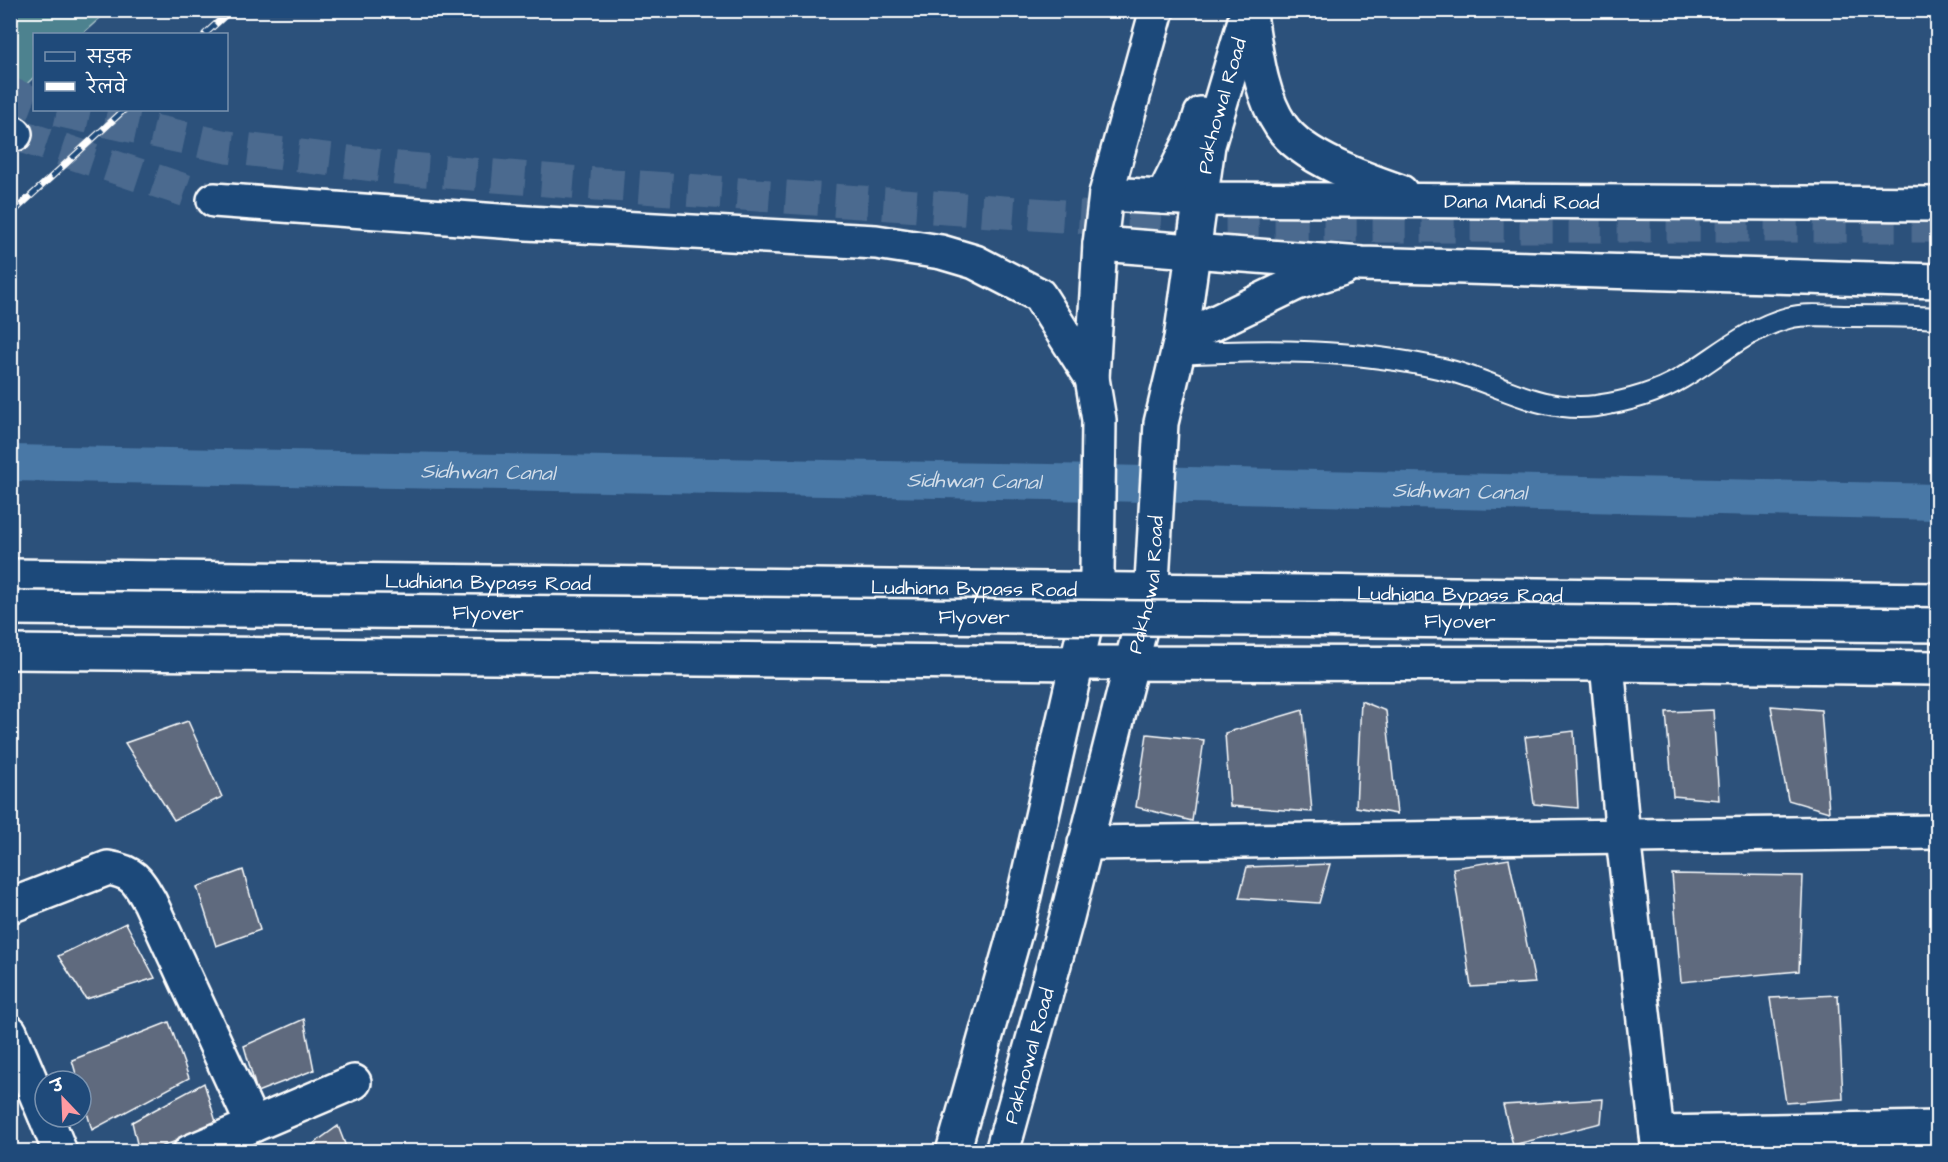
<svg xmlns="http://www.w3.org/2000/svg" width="1948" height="1162" font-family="'Architects Daughter','Playpen Sans Deva',sans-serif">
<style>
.green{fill:#4e828f;stroke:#a6c0c7;stroke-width:1.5}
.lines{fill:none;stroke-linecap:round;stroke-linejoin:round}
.canal{stroke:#4a78a6;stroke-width:36}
.building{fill:#5e6b7e;stroke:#fff;stroke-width:1.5}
.tertiary-tunnel{stroke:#4c6b8f;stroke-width:33;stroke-dasharray:33 16;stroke-linecap:butt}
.service-casing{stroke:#fff;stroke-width:24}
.minor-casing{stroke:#fff;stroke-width:38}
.tertiary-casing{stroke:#fff;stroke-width:38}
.service{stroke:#1f4a7a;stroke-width:20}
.minor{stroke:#1f4a7a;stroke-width:33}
.tertiary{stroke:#1f4a7a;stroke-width:33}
.rail-casing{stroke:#fff;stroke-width:7}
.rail{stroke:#1f4a7a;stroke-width:4.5;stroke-dasharray:14;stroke-linecap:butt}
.trunk-bridge-casing{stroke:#fff;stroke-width:38;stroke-linecap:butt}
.trunk-bridge{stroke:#1f4a7a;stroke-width:33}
.labels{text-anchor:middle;stroke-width:4.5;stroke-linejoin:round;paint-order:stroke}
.street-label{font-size:20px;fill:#fff;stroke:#1f4a7a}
.water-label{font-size:21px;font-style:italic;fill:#d2dde9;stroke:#1f4a7a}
</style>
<rect width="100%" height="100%" fill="#2c517b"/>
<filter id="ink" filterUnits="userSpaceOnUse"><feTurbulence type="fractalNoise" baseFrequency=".0167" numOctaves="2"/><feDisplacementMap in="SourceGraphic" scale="12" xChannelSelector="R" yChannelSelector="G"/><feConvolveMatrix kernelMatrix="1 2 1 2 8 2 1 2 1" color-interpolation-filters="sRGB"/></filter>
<g filter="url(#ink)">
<polygon class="green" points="11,10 108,10 108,11 82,34 34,34 34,77 11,99"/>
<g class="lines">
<path class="canal" id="s1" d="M 10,463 L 1101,483 L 1938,502"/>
</g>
<g class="building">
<polygon points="1361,701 1386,711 1397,814 1356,807"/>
<polygon points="1771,706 1821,710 1829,812 1788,800"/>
<polygon points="1303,710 1312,812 1230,806 1225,733"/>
<polygon points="1713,710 1719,800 1673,796 1666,712"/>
<polygon points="188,721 222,797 174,820 125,743"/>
<polygon points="1574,731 1578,808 1534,804 1525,737"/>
<polygon points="1147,734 1204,740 1192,821 1136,807"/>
<polygon points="1509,859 1535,983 1471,987 1453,868"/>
<polygon points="1330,864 1319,903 1239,898 1247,867"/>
<polygon points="243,870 260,930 216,946 197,887"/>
<polygon points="1672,874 1803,876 1799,971 1681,982"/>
<polygon points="126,923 155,978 86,999 58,956"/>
<polygon points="1838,995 1843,1099 1786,1103 1770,998"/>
<polygon points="304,1019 314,1070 257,1092 244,1046"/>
<polygon points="169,1022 189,1078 92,1130 81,1092 81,1081 78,1081 72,1060"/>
<polygon points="204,1083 217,1125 148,1152 139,1152 132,1122"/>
<polygon points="1603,1099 1601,1123 1513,1145 1503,1105"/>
<polygon points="338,1126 348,1152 307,1152 306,1149"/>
</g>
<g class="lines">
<g class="tertiary-tunnel">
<polyline points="10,94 34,103"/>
<polyline points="57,110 227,147 398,168 582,183 1210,226 1938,226"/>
<polyline points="15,134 214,200"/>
</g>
<g class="service-casing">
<path id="service" d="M 1177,354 C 1267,349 1355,349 1443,369 C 1497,381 1536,413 1596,406 C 1624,402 1657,393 1682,378 C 1717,357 1747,329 1788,318 C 1806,313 1828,316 1847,316 C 1877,316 1907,316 1938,318"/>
</g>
<g class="minor-casing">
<g id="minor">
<polyline points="1607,664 1623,837 1659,1152"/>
<polyline points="1085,843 1938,832"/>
<path d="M 10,906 L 108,868 C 134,872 138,881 150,902 L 253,1125"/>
<polyline points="10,1032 45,1115"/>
<polyline points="46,1117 60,1152"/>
<polyline points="1657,1133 1938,1128"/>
<polyline points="190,1152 354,1082"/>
</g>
</g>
<g class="tertiary-casing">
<g id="tertiary">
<path d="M 1250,15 C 1256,51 1260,95 1281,126 C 1302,158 1366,180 1401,192"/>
<polyline points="10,131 15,134"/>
<path id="s2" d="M 1106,194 L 1200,199 L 1938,204"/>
<polyline points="1163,197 1195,133 1201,114"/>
<polyline points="214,200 527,223 876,242 941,252 975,262 1039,295 1092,378"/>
<polyline points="1100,244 1362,264 1938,281"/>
<polyline points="1181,339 1297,283 1343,268"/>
<path id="s3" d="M 10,576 L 1938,600"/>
<polyline points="10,652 1078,663 1607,664 1938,668"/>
<polyline points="953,1152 1018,922 1097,574 1099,420 1092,378 1100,244 1106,194 1157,10"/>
<path id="s4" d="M 1002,1152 L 1067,917 L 1152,582 L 1161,423 L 1181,339 L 1208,145 L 1248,10"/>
</g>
</g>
<use href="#service" class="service"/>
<use href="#minor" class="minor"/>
<use href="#tertiary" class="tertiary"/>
<g class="rail-casing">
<g id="rail">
<polyline points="205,34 231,10"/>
<polyline points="10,215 124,110"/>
</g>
</g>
<use href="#rail" class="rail"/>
<g class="trunk-bridge-casing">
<g id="trunk-bridge">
<path id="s5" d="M 10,608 L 1938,625"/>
</g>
</g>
<use href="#trunk-bridge" class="trunk-bridge"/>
</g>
</g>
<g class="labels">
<g class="street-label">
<text dy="7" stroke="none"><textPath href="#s4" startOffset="1072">Pakhowal Road</textPath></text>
<text dy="7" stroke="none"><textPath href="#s2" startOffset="416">Dana Mandi Road</textPath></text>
<text dy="7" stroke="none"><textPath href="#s3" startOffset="478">Ludhiana Bypass Road</textPath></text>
<text dy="7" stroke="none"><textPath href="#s4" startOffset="586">Pakhowal Road</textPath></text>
<text dy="7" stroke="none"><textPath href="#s3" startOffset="964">Ludhiana Bypass Road</textPath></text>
<text dy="7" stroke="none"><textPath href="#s3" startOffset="1450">Ludhiana Bypass Road</textPath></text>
<text dy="7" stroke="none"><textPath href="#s5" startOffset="478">Flyover</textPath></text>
<text dy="7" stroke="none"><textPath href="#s5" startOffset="964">Flyover</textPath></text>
<text dy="7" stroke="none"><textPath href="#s5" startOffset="1450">Flyover</textPath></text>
<text dy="7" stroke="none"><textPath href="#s4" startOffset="100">Pakhowal Road</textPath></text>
</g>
<g class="water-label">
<text dy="7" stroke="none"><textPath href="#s1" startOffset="478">Sidhwan Canal</textPath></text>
<text dy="7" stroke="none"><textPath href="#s1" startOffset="964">Sidhwan Canal</textPath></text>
<text dy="7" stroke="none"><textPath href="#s1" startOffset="1450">Sidhwan Canal</textPath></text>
</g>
</g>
<rect width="1948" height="1162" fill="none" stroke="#1f4a7a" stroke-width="36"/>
<rect x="18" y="18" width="1912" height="1126" fill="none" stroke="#fff" stroke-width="2" filter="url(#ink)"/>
<rect x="33" y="33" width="195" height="78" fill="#1f4a7a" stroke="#7992af" stroke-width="1.5"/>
<rect x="45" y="52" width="30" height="9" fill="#1f4a7a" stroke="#7992af" stroke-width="1.5"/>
<text x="87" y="63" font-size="18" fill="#ffffff">सड़क</text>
<rect x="45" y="82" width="30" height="9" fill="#ffffff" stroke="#7992af" stroke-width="1.5"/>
<text x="87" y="93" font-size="18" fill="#ffffff">रेलवे</text>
<g transform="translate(63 1099) rotate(337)"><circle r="28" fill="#1f4a7a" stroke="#7992af" stroke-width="1.5"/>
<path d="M0-4.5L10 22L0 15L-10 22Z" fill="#ff9aa2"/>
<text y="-9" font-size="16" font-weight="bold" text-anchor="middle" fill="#ffffff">उ</text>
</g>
</svg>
